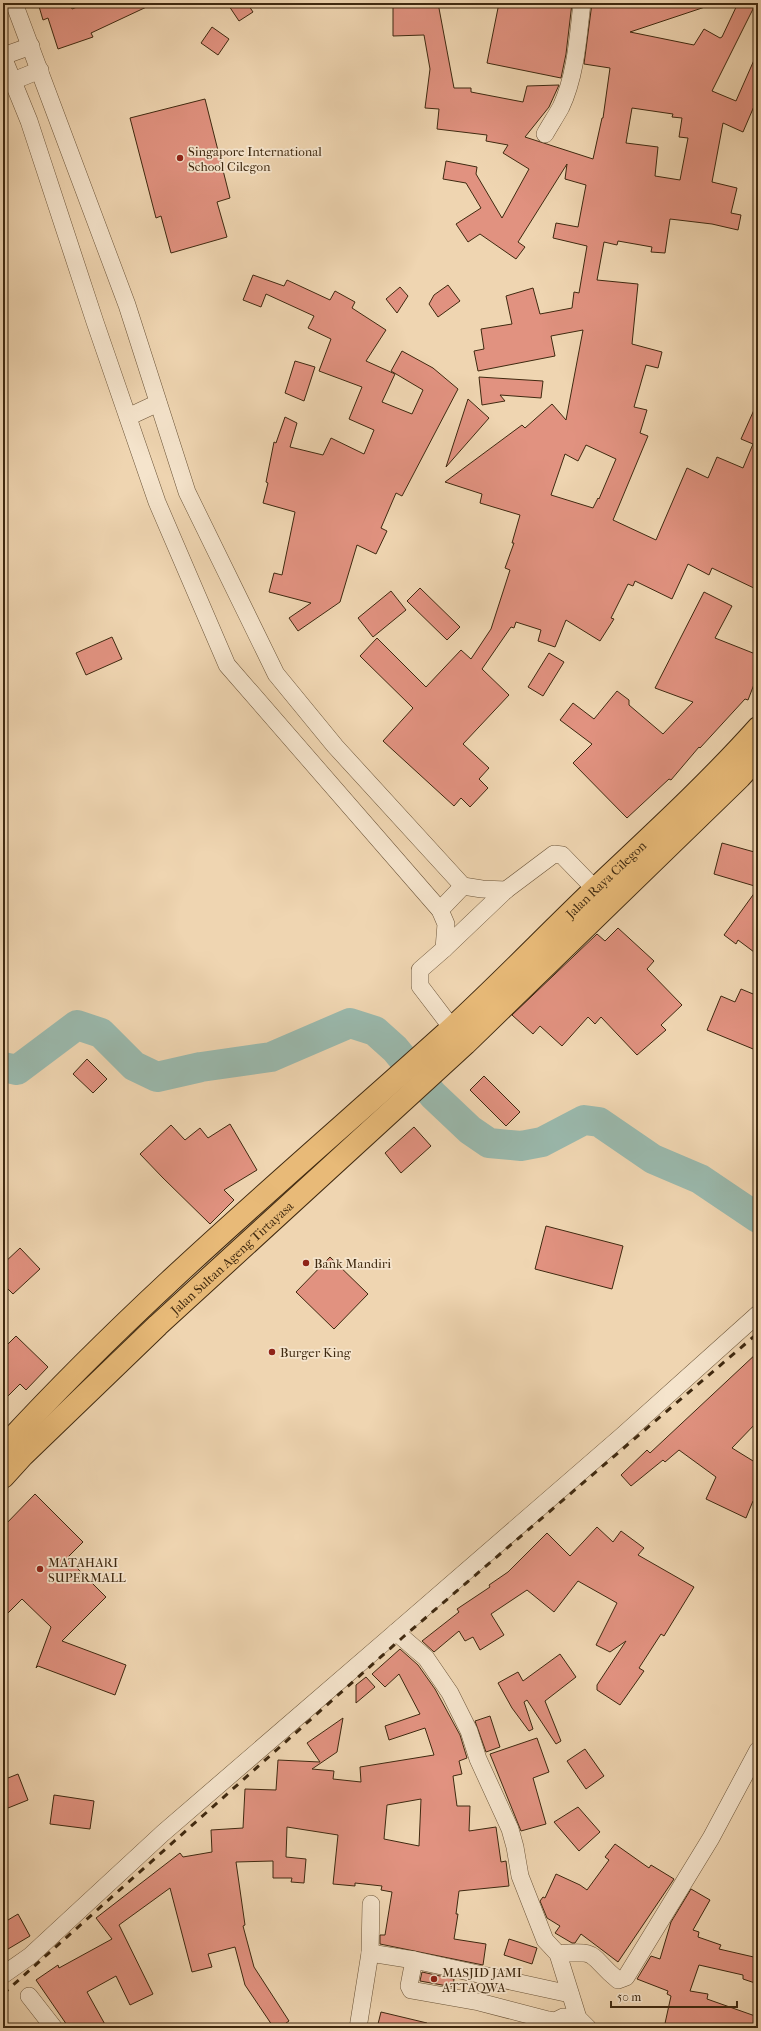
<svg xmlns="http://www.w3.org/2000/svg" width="761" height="2031" font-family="'IM FELL French Canon',serif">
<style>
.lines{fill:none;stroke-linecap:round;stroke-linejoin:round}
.river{stroke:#9ab9ad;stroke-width:30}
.building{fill:#e19280;stroke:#3f2910;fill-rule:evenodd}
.minor-casing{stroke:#6b5438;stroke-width:18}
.trunk-casing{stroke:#3f2910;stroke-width:24}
.minor{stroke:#f5e4cc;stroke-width:17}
.trunk{stroke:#e8ba78;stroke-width:22}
.rail{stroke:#3f2910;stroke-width:3;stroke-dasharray:7 7;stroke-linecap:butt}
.poi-dot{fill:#8f2418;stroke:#f5e4cc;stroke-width:1.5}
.labels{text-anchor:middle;stroke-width:3.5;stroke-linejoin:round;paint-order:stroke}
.poi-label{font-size:13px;fill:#3f2910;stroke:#f5e4cc;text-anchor:start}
.street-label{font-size:13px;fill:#3f2910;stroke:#f5e4cc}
</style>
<rect width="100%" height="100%" fill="#efd5b1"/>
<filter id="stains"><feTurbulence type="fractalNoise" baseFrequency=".005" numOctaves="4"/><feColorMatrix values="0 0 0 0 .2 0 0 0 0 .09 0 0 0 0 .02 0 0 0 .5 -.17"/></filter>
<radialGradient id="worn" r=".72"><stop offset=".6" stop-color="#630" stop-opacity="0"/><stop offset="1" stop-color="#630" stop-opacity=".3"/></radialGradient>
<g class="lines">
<polyline class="river" points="3,1067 17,1070 77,1025 101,1033 134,1066 157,1077 201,1067 271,1057 350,1023 375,1031 395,1049 433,1095 470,1130 489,1143 521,1146 542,1142 584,1120 599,1122 653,1159 700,1179 758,1218"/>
</g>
<g class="building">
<polygon points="38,3 70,3 72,9 87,3 155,3 91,33 93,37 58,49 48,18 43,20"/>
<polygon points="227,3 247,3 253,12 239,21"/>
<path d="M 438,3 L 454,88 L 471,88 L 471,92 L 523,102 L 527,86 L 559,85 L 549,107 L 525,137 L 593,159 L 602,118 L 603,118 L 610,68 L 584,64 L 592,3 L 708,3 L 708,6 L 630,32 L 694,45 L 704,29 L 720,38 L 722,37 L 738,3 L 756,3 L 712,91 L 736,101 L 758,51 L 758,97 L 743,132 L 723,123 L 712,182 L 737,188 L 731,213 L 741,215 L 738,230 L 712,224 L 670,219 L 665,253 L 651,252 L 652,247 L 618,241 L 617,245 L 604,242 L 597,280 L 638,284 L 632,344 L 662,352 L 658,368 L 646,365 L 634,407 L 647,410 L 640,433 L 648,436 L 613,520 L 656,540 L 687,468 L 708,478 L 717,457 L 743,468 L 753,444 L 741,439 L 758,401 L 758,590 L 712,568 L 709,575 L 688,564 L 672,599 L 635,581 L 633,586 L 628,584 L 611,618 L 614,619 L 600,641 L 566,620 L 555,647 L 538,641 L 541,630 L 516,622 L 514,628 L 511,627 L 482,669 L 509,695 L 463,744 L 489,768 L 479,779 L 488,788 L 470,807 L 461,798 L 454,806 L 383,741 L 413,708 L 360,656 L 377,638 L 426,687 L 461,650 L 471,659 L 491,629 L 510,570 L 505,568 L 514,543 L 512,543 L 520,515 L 480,503 L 482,494 L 445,482 L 522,425 L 525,428 L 552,404 L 566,420 L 583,330 L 551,336 L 555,356 L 478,371 L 474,351 L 484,349 L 481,329 L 512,324 L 506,296 L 533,288 L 540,314 L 572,308 L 574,292 L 579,293 L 587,246 L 553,238 L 556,223 L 578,227 L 586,185 L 565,179 L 567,164 L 518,242 L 525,247 L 516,259 L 480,234 L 468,242 L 456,224 L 481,208 L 466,183 L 443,179 L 446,161 L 477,167 L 476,174 L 502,218 L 529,169 L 503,153 L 508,145 L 486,141 L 487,135 L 437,129 L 439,109 L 425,108 L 430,69 L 424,35 L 393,36 L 393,6 L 424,6 ZM 632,108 L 673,114 L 672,117 L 682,118 L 679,137 L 688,138 L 680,180 L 655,176 L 658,147 L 626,143 ZM 586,445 L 616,459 L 599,499 L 598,498 L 593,508 L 551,495 L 565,454 L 578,461 Z"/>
<polygon points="499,3 572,3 566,54 561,78 487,63"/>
<polygon points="212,27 229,39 218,55 201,43"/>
<polygon points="205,99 230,198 217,202 227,237 171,253 161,216 156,218 130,118"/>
<polygon points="253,275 284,286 287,280 330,300 335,291 355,302 352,308 386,330 366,361 395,374 382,402 412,414 423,390 391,371 402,351 433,368 458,389 402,496 396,493 381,528 387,531 376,554 357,545 340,602 298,631 289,618 311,603 269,592 274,573 282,575 295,512 263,503 268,483 266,482 274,442 276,443 285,417 297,423 290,447 323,455 331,438 364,454 374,430 349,419 362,387 319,371 331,339 308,328 314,316 266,294 261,307 243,300"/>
<polygon points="448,285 460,301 438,317 429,304 434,295"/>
<polygon points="400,287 408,296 397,313 386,299"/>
<polygon points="295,361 315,367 304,401 285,393"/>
<polygon points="479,377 543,381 541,398 500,395 505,401 482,405"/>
<polygon points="468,399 489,418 446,467"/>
<polygon points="420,588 460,627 447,640 407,601"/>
<polygon points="391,591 406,610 373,637 358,618"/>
<polygon points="704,592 732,606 715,638 758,655 758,674 748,700 745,699 700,748 699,747 671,780 669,779 627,818 573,763 592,744 560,720 573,703 594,719 617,691 629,700 629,705 663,734 693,702 655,688"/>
<polygon points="112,637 122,659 86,675 76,653"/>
<polygon points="549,653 564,662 543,696 528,687"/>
<polygon points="722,843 758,853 758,887 714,874"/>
<polygon points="758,888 758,955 738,940 736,944 724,935"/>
<polygon points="618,928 654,961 647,969 682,1005 661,1025 666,1030 637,1055 601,1017 595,1024 588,1017 562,1046 540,1026 533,1034 512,1015 597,934 605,941"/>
<polygon points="741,989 758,996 758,1051 707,1030 721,996 735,1002"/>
<polygon points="87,1059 107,1079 93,1093 73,1074"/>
<polygon points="484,1076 520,1112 506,1126 470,1090"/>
<polygon points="230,1124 257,1170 224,1190 234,1200 210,1224 163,1178 140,1154 171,1125 185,1140 200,1128 208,1138"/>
<polygon points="414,1127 431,1146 401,1173 385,1153"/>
<polygon points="546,1226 623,1246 612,1289 535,1269"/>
<polygon points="20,1248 40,1269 13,1294 3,1284 3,1264"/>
<polygon points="330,1257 368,1294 334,1329 296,1292"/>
<polygon points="16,1336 48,1367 26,1390 20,1384 3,1401 3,1349"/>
<polygon points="758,1352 758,1421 732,1448 758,1464 758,1504 753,1501 746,1518 706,1499 716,1477 679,1450 665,1462 663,1460 631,1486 621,1475 647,1450 650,1453"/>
<polygon points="35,1494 83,1542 67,1558 106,1597 62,1641 126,1665 115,1695 38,1666 36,1668 51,1627 22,1599 3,1618 3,1527"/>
<polygon points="597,1527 613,1542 621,1531 644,1548 638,1555 694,1587 664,1636 661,1634 639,1668 644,1671 620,1705 597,1690 597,1685 626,1641 610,1652 596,1645 617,1603 578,1581 554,1612 527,1590 491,1614 504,1635 480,1650 473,1637 465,1641 459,1631 434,1652 422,1641 459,1612 457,1609 490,1587 489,1585 508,1572 547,1533 570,1556"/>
<path d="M 400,1649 L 418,1665 L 435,1689 L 460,1735 L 467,1758 L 459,1761 L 462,1774 L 453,1776 L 457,1806 L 470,1806 L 469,1831 L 496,1827 L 501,1862 L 506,1861 L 509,1886 L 459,1891 L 456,1914 L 458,1914 L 454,1939 L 486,1944 L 483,1965 L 380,1944 L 380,1935 L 385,1935 L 392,1892 L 381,1890 L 382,1886 L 355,1883 L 355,1886 L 333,1884 L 338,1835 L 287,1827 L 286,1857 L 306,1859 L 304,1883 L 291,1882 L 292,1878 L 273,1878 L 273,1861 L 236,1862 L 245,1925 L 243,1926 L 254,1967 L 289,2021 L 279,2028 L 274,2028 L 245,1985 L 235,1947 L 208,1954 L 212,1967 L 192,1972 L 170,1888 L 119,1925 L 153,1994 L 130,2005 L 116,1976 L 87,1992 L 107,2028 L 69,2028 L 36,1980 L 58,1965 L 59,1968 L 112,1939 L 96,1918 L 180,1853 L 183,1857 L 212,1852 L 211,1830 L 243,1828 L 245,1789 L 276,1790 L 278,1760 L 320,1762 L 307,1743 L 343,1718 L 337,1752 L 312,1769 L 334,1771 L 333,1779 L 361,1782 L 360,1767 L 434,1755 L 425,1728 L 389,1740 L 385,1726 L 420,1714 L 399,1674 L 385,1687 L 372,1674 ZM 421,1799 L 419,1846 L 384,1839 L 387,1805 Z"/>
<polygon points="560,1654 576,1677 545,1701 561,1741 556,1744 527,1700 524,1702 533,1729 529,1731 512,1708 498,1683 518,1672 523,1681"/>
<polygon points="366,1677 375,1687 356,1703 356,1685"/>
<polygon points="490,1716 500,1747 486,1752 475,1721"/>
<polygon points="537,1738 549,1772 533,1778 546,1824 521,1831 490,1754"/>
<polygon points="585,1749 604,1776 586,1789 567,1761"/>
<polygon points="18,1774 28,1800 3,1810 3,1780"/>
<polygon points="54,1795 94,1801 90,1829 50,1824"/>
<polygon points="578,1807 600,1832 579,1851 554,1822"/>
<polygon points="615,1844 649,1868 651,1865 674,1879 618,1962 581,1934 575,1943 572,1943 555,1933 560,1926 547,1918 540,1901 543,1897 545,1898 556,1874 580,1885 587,1890 609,1860 605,1857"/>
<polygon points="691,1889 710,1900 693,1930 699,1932 698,1937 721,1945 719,1949 758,1958 758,1984 743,1979 743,1975 699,1965 690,1991 708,1994 707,1999 758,2017 758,2028 664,2028 671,1996 667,1994 668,1991 637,1979 651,1956 660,1959 671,1922"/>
<polygon points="18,1914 30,1936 3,1952 3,1923"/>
<polygon points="509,1939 537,1948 532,1964 504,1955"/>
<polygon points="422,1972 454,1979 453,1987 420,1981"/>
<polygon points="381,2012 427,2023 426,2028 377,2028"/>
</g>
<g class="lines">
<g class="minor-casing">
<g id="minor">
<polyline points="14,3 127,305 187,492 276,674 335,746 463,886 482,889 506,890 554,854 562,855 595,889"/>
<polyline points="3,56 31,46"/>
<polyline points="3,57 29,121 95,322 157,502 227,665 440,910 446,924 444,949 420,970 420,986 452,1028"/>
<polyline points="3,85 40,70"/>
<path d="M 545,134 C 550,125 556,116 561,107 C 576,75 578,37 582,3"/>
<polyline points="128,417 158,403"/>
<polyline points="440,910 463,886"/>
<polyline points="444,949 506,890"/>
<polyline points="396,1632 622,1436 758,1314"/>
<polyline points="370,1953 414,1960 409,1986 411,1990 479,2002 548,2020 555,2021 563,2017 578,2018"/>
<path d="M 558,1954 C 601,1949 589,1957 618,1980 L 626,1977 L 711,1838 L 758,1750"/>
<polyline points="414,1960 570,1994"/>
<polyline points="3,1975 30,1956 163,1833 396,1632 426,1658 450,1693 469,1731 478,1759 510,1829 515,1847 520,1876 545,1940 558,1954 578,2018 588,2028"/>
<polyline points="29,1996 54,2028"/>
<polyline points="358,2028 370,1953 371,1904"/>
</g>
</g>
<g class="trunk-casing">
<g id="trunk">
<path id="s1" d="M 3,1448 C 141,1297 299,1166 451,1029 C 500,984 546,936 594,890 C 650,837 706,786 758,728"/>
<path id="s2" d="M 3,1477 L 23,1455 L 158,1325 L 465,1044 L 740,777 L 758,757"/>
</g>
</g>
<use href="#minor" class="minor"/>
<use href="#trunk" class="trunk"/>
<polyline class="rail" points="3,1994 402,1638 758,1333"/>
</g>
<g class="poi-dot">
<circle cx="180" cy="158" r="4"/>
<circle cx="306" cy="1263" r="4"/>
<circle cx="272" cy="1352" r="4"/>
<circle cx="40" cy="1569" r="4"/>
<circle cx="434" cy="1979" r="4"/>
</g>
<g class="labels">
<g class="poi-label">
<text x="188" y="156">Singapore International<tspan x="188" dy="15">School Cilegon</tspan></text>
<text x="314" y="1268">Bank Mandiri</text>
<text x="280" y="1357">Burger King</text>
<text x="48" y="1567">MATAHARI<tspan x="48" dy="15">SUPERMALL</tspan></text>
<text x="442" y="1977">MASJID JAMI<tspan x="442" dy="15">ATTAQWA</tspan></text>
</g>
<g class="street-label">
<text dy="5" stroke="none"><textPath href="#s1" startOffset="829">Jalan Raya Cilegon</textPath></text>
<text dy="5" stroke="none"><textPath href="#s2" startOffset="317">Jalan Sultan Ageng Tirtayasa</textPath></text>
</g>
</g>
<rect width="761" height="2031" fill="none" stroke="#efd5b1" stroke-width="16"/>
<rect x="4" y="4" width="753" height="2023" fill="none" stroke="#3f2910" stroke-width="2"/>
<rect x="8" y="8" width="745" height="2015" fill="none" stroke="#3f2910"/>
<path d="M611 2001v6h126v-6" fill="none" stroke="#3f2910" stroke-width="2"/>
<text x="617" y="2001" font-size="12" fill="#3f2910" stroke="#f5e4cc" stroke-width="3" paint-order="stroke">50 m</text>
<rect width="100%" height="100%" filter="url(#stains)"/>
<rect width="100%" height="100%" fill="url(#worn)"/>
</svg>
